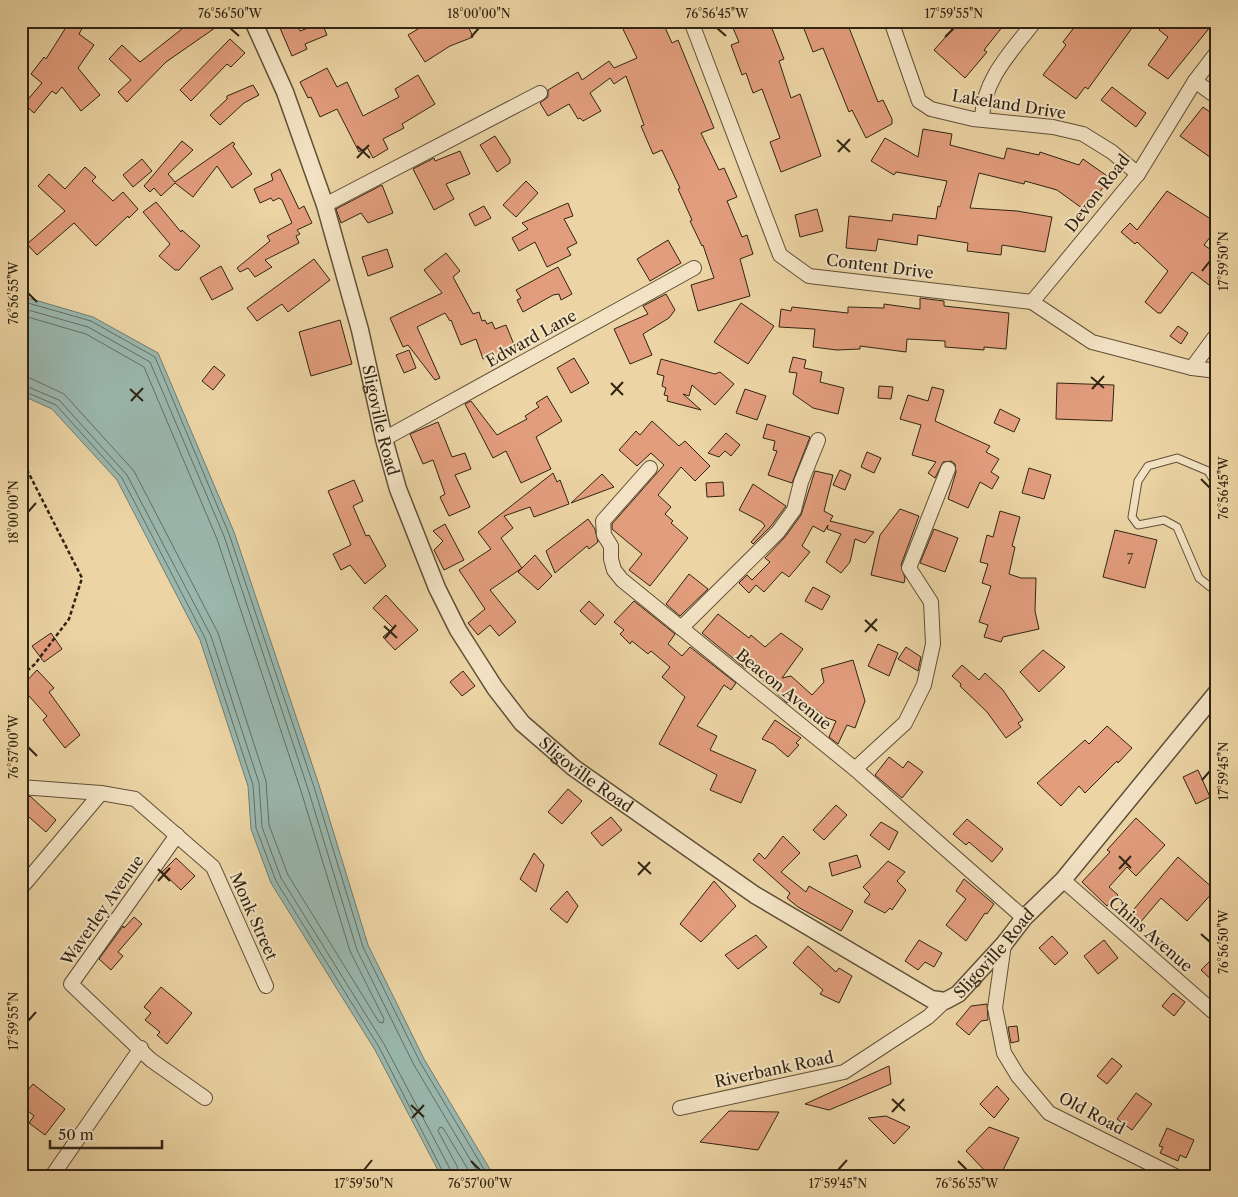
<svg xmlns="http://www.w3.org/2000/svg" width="1238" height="1197" font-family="'Libre Caslon Text',serif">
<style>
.water{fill:#9ab7ae;stroke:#707c70}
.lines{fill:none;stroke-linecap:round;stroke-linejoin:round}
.shore{stroke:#656e60;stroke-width:1}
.building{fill:#e29d7d;stroke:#302413}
.service-casing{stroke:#5f5037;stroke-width:9}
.minor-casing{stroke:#5f5037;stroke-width:16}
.tertiary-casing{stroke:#5f5037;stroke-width:19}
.path{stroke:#302413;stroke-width:2.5;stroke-dasharray:4 2.5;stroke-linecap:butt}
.service{stroke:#f3e3c4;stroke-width:7}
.minor{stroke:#f3e3c4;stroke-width:14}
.tertiary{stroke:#f3e3c4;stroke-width:16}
.ticks{fill:none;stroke:#302413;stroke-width:2}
.labels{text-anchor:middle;stroke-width:4;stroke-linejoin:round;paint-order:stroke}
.number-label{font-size:14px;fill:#5c422e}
.street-label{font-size:16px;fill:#302413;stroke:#f3e3c4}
.neatline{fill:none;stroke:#302413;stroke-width:2}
.ticks-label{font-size:12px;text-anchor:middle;fill:#302413}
</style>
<rect width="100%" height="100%" fill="#ecd4a4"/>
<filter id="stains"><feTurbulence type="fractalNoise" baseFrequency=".004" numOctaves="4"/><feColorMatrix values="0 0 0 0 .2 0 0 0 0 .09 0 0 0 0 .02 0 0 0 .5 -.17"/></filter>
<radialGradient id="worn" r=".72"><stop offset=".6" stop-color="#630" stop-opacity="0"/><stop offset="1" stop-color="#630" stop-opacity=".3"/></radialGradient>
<polygon class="water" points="21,296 93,317 158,353 234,532 319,785 368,945 424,1059 494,1176 441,1176 375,1050 271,883 251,829 248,786 200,640 117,480 52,409 21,395"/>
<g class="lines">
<g class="shore">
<polyline points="21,301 91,321 155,357 229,534 314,787 363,947 420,1062 488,1176"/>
<polyline points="21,308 88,327 150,362 224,536 308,789 357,950 414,1065 480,1176"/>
<polyline points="21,315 86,334 144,367 217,539 301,791 350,951 384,1019 383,1023 379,1022 288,875 269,825 266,781 218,633 134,471 64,394 30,378 21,377"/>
<polyline points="21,384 59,400 127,475 211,636 259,783 262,827 281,878 384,1044 450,1169 451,1176"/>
<polyline points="21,390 56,405 122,478 205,638 253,785 256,828 276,881 379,1047 445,1176"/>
<polyline points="459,1176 457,1166 438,1131 440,1127 443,1128 472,1176"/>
</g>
</g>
<g class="building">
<polygon points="70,21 86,21 79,34 94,45 78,68 100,95 81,111 62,87 56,94 52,91 34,113 24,104 42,83 31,74 44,57 46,59"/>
<polygon points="192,21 225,21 166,62 127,102 118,92 131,80 109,59 122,45 140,62"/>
<polygon points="277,21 295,21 300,31 322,23 327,35 305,44 307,49 292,56"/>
<polygon points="431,21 466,21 473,37 450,46 425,62 408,35"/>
<polygon points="634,21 662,21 672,43 678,40 714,128 701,133 719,170 724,168 737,197 727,201 742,237 747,235 753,254 740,259 750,296 698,311 691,285 714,278 703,245 702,246 690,221 692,220 678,189 680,188 662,150 653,154 641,126 644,125 626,76 614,84 610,78 590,93 601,111 583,121 580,118 578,119 569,104 548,116 540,103 548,97 548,90 578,72 582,80 609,61 614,68 637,58 622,27"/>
<polygon points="730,21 769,21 784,59 779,61 791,98 800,94 821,156 781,172 770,142 780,138 762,89 753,93 746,73 742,75 731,45 739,42"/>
<polygon points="801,21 842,21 844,27 848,25 878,102 883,100 892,119 892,124 866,138 852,110 849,112 823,48 813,52"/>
<polygon points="960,21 1007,21 984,50 987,52 965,78 934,50"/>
<polygon points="1079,21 1137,21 1088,89 1085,87 1076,99 1043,75 1066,45 1063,42"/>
<polygon points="1167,21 1215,21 1168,79 1148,65 1168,37 1159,30"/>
<polygon points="230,39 245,53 231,67 227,64 191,101 180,90"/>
<polygon points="327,68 337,87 347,82 363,116 399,97 395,89 418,75 435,104 402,124 404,128 383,139 388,149 373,158 367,147 359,152 337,109 320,117 311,97 308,98 300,82"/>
<polygon points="253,85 259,95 244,103 220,125 210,115 227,99 227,96"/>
<polygon points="1112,87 1146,113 1136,127 1101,100"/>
<polygon points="1203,107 1217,117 1217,162 1180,136"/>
<polygon points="923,129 952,134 950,145 1004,159 1007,148 1039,155 1040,152 1079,165 1083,159 1110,178 1086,211 1057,190 1025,181 1024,184 979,173 970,208 1017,211 1052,217 1045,252 1002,245 1001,255 967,251 968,243 918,235 917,245 878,239 876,251 846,248 849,216 892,221 893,214 936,219 938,206 940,207 947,181 896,172 894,175 871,161 885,138 918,157"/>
<polygon points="495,136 510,159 510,163 497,172 480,145"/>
<polygon points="182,141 193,150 168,174 175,182 233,142 235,144 233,146 252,174 232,188 217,166 193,197 175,183 161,196 154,188 150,192 144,186"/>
<polygon points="460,151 470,174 446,184 454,199 434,210 413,169 434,158 435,161"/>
<polygon points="142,159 152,171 133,187 123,175"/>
<polygon points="85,167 96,177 92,181 113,201 123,192 138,209 129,218 128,216 96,246 74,223 37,255 27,244 65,211 38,186 49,174 65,189"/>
<polygon points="280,169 299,209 304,206 312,223 297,230 300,234 296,236 299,243 265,260 272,267 255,277 248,268 240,272 237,268 270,241 267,236 292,223 282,200 279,198 273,201 271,198 260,203 254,189 273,180 271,174"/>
<polygon points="526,181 538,193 516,217 503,205"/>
<polygon points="382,185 393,213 368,223 361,213 341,223 336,209"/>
<polygon points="1167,191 1217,223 1217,228 1204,245 1217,254 1217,291 1192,272 1161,313 1158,313 1145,302 1168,271 1137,242 1135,244 1121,232 1130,223 1137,230"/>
<polygon points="156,202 181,232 182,230 200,246 179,270 175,270 159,256 170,244 143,212"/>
<polygon points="568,203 573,216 564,219 577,243 567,248 571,255 547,267 535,242 519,251 512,238 528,229 522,223"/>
<polygon points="484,206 491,218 475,226 469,214"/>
<polygon points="817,209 823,231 800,237 795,215"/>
<polygon points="668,240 681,263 650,281 637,259"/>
<polygon points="387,249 393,267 368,276 362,257"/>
<polygon points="446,253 460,271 453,277 473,314 479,312 482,321 485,320 487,324 492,322 495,329 506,325 515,347 508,350 510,355 495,361 493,355 483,359 476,339 461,345 451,320 450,321 445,313 417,327 440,378 435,380 408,345 403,347 390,318 442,293 424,270"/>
<polygon points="314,259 330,280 288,312 282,304 257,321 247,308"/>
<polygon points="221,266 233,289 212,300 200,278"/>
<polygon points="558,267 572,294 561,300 559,294 553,295 523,312 517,300 521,298 516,290"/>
<polygon points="666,294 675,310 669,318 643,334 652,355 630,364 614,329 648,314 643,306"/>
<polygon points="920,298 944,301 944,306 1009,313 1006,349 984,347 984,350 945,347 945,341 907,339 906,352 860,346 860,349 837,350 813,347 815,329 779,327 781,309 791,311 792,307 848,313 848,307 884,308 884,304 920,309"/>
<polygon points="741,303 774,326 748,364 714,342"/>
<polygon points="340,320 352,364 311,376 299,332"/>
<polygon points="1178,326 1188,333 1181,344 1170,336"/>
<polygon points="409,350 416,368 404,373 396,355"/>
<polygon points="793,357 806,360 804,368 822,372 820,382 844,388 838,414 813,408 793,394 797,373 789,372"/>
<polygon points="574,358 589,383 571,393 557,368"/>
<polygon points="661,359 715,374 720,372 734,384 715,405 692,385 689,396 683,394 701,410 667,401 668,396 664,395 666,388 662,386 664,376 657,374"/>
<polygon points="214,366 225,375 213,390 202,381"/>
<polygon points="1057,383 1114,385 1112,421 1056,419"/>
<polygon points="879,386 893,387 891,399 878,398"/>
<polygon points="932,387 944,390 935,421 990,446 986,452 999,459 991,472 999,477 992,489 980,482 968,508 948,499 956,472 955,464 951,461 943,462 935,478 928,473 936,462 912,455 921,425 900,419 908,395 928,401"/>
<polygon points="745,389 766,396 757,420 736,413"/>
<polygon points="547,396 562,421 536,437 551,469 521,483 506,451 493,458 465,404 471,401 497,435 527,419 525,416 539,407 536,403"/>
<polygon points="1000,409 1020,419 1014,432 994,423"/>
<polygon points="652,421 679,446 685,441 710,466 695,481 681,467 658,495 671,507 665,514 673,521 671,523 688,538 650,586 629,570 642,554 612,529 612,524 664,465 651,453 637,466 619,450 636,431 640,435"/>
<polygon points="438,422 452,457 465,453 471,469 455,475 470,507 449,516 440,497 445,494 433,460 423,464 410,434"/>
<polygon points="767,424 810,437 792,483 768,475 777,451 773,450 775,441 763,438"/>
<polygon points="726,433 740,445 731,456 725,451 719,457 708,453"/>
<polygon points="867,452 881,458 874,473 861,467"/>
<polygon points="1029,468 1051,475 1044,499 1022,493"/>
<polygon points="840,470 851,475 845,490 833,485"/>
<polygon points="815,471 833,475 824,511 833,516 830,521 874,532 865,543 855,539 850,562 841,573 826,562 841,534 827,529 828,525 824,532 813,526 802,546 810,552 789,577 782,572 764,592 756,585 749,593 739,583 747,575 752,580 770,562 765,558 767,556 785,537 801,515"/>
<polygon points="553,473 557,482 560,480 569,504 534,517 530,507 504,516 513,528 501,538 522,568 490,590 516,622 499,636 490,625 478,635 468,623 485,609 459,570 491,549 478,532"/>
<polygon points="602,474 614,487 571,503"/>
<polygon points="354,480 363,501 353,506 366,536 369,535 386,566 365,584 350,565 341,570 333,554 351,545 328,491"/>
<polygon points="723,482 724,496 707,497 706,483"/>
<polygon points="753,484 786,506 771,526 753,544 751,542 765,526 762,522 739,510"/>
<polygon points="900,509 919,516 901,565 905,578 904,583 871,575 880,535"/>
<polygon points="1000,511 1020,517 1012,546 1015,547 1009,574 1021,578 1036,578 1035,611 1039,629 1003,637 1001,642 984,637 988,625 979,622 991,586 982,583 988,564 980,562 987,535 993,537"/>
<polygon points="588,519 595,529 598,542 589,549 587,546 555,573 546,551"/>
<polygon points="445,524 464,560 444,570 434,550 443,541 433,531"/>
<polygon points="934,529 958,538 945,572 920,563"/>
<polygon points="1115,530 1157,540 1145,588 1103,577"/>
<polygon points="535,555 552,576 538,590 518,572"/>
<polygon points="689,574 708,589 680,616 666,604"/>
<polygon points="813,587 830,596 822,610 805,601"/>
<polygon points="386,595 418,630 395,650 383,637 393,628 373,608"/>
<polygon points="589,601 604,615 595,625 580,611"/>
<polygon points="634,601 675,634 668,644 682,656 690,647 736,683 731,690 724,685 697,726 717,736 710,750 756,770 741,803 710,790 717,775 659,744 685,697 662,677 670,667 651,651 648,654 632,641 630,644 620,634 624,630 614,622"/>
<polygon points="718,614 749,638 751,635 765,647 781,633 803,649 782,678 791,676 812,695 824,682 821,669 853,660 865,701 855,728 847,725 838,744 829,737 836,721 827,718 811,706 805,712 791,699 787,703 748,666 746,669 702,633"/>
<polygon points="51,633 62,649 44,662 32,646"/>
<polygon points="878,644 898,653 889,676 868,666"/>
<polygon points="906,647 921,657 918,671 898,659"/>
<polygon points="1043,650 1065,667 1039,692 1020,672"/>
<polygon points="962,665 979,680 985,673 1003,690 1023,720 1018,723 1021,727 1006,738 987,712 960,686 961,684 952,676"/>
<polygon points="37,670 54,688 49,692 80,735 65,748 43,720 47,716 21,687"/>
<polygon points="463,671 475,686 462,696 450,682"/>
<polygon points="775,720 801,738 796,743 799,745 788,757 773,744 762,739"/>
<polygon points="1107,726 1132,748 1118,763 1117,761 1085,793 1079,786 1061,806 1037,783 1085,740 1089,744"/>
<polygon points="889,757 903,768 908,761 923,772 902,798 875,775"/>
<polygon points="1198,770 1210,797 1196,804 1183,777"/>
<polygon points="568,789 582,801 562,824 548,812"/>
<polygon points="30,796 56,820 46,832 21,810 21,805"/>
<polygon points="836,805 847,815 824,840 813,830"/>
<polygon points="611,817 622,830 602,846 591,833"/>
<polygon points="1136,818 1165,845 1136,876 1127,867 1109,887 1118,895 1107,906 1082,882 1110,852 1107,850"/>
<polygon points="967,819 1003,849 992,862 969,842 966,845 953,834"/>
<polygon points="881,822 898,832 889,850 870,835"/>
<polygon points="783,836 800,853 781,872 806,892 809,886 853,911 841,931 798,907 787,898 790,893 753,860 759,853 765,859"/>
<polygon points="534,853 544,865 536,892 520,879"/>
<polygon points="857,855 861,867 832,876 829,863"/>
<polygon points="1178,857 1215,890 1187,921 1161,898 1139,924 1129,915"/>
<polygon points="176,858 195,876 181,890 162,872"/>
<polygon points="888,861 905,872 897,881 906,890 892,910 890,908 885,913 864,902 870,894 863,887"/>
<polygon points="964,879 994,904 987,914 985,913 966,941 946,925 966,899 956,891"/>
<polygon points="714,881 736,906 701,942 680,924"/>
<polygon points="567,891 578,906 567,923 550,909"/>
<polygon points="134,917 142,924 118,952 123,956 111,970 99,959 123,926 124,928"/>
<polygon points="756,935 767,947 738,969 725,955"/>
<polygon points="1052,936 1068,953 1055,965 1039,948"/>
<polygon points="919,940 942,953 934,967 925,962 918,970 905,961"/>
<polygon points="1104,940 1118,958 1098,974 1084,956"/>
<polygon points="808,946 836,972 839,968 852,976 839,1003 820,994 823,990 793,963"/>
<polygon points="1217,954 1217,985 1201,970"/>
<polygon points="161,987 192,1013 167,1044 157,1035 160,1032 145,1020 151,1013 144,1007"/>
<polygon points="1173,993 1185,1002 1174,1016 1162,1006"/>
<polygon points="987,1004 988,1020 981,1021 969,1035 956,1024 971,1006"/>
<polygon points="1017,1026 1019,1041 1011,1043 1008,1027"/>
<polygon points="1112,1058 1122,1066 1107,1084 1097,1076"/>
<polygon points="889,1066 891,1084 829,1110 805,1104"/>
<polygon points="33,1084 65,1109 45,1135 29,1123 34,1116 21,1105 21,1098"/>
<polygon points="997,1086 1009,1099 994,1118 980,1104"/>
<polygon points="1136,1093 1152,1104 1132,1130 1117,1119"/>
<polygon points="729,1111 779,1112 758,1150 700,1142"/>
<polygon points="886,1116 910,1127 894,1144 868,1118"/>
<polygon points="989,1127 1019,1138 1000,1176 990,1176 966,1151"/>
<polygon points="1167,1128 1194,1140 1186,1158 1180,1155 1178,1161 1160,1153 1163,1147 1159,1146"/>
</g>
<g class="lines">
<g class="service-casing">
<polyline id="service" points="1217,486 1208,471 1177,458 1148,466 1138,481 1132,517 1138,525 1164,520 1177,527 1199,578 1214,590 1217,590"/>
</g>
<g class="minor-casing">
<g id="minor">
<polyline points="691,21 780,255 809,276 1032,302 1092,342 1192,368 1217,371"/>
<polyline points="891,21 919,101 931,109 973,119 1053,127 1083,134 1112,152 1138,174"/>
<polyline points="1195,81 1217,97"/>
<path d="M 982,119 C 983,79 1012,51 1035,21"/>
<polyline points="325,205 540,93"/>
<polyline points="1032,302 1138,174 1195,81 1217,52"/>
<polyline points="1192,368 1217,334"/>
<polyline points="384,439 694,268"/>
<polyline points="650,468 603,521 604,535 611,546 611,559 614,570 622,580 855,769 1024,918"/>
<polyline points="681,628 778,532 794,510 801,482 818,440"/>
<polyline points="855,769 905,723 924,685 933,644 931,602 909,568 948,469"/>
<polyline points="21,787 101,793 135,799 213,867 266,986"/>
<polyline points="177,835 71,984 151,1060 205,1098"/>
<polyline points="1063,880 1217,1015"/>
<polyline points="21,888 101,793"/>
<polyline points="1004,944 995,1008 1004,1053 1018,1076 1049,1113 1175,1176"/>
<polyline points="680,1108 844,1072 928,1017 945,1001"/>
<polyline points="21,1175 22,1176"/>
<polyline points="52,1176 141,1048"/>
</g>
</g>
<g class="tertiary-casing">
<g id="tertiary">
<path id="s1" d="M 253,21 L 285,92 L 325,205 L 360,330 L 384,439 L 398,489 L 437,588 L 458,630 L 495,688 L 522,723 L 574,768 L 755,895 L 931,999 L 945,1001 L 958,994 L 1004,944 L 1024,918 L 1063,880 L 1217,692"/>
</g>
</g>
<polyline class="path" points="21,458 82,578 69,619 35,664 21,676"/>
<use href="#service" class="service"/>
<use href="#minor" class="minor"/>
<use href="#tertiary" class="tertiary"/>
</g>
<path class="ticks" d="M 230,28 L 239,36M 717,28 L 726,36M 471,37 L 479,28M 945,37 L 954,28M 837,140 L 850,152M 357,146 L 370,158M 838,152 L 850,139M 357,158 L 369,145M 1202,271 L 1210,261M 28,293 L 37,302M 1091,377 L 1104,388M 611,383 L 623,395M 130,389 L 143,401M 1092,389 L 1104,376M 611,395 L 623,382M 131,401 L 143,388M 1201,479 L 1210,488M 28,512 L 36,503M 865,620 L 877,631M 384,626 L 397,638M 865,632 L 877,619M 385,638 L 396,625M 28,747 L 37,756M 1202,780 L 1210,771M 1119,856 L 1131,868M 638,862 L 651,874M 158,869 L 170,881M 1119,869 L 1131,856M 638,875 L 650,862M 158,881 L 170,868M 1201,934 L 1210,942M 28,1021 L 36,1012M 892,1099 L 905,1111M 411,1105 L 424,1117M 892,1112 L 904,1099M 412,1118 L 424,1105M 471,1161 L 480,1170M 958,1161 L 967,1170M 364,1170 L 372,1160M 838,1170 L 847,1160"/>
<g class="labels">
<g class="number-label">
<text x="1130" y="564">7</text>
</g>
<g class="street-label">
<text transform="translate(1009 104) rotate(9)" y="6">Lakeland Drive</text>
<text transform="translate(1097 193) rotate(-52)" y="6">Devon Road</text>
<text transform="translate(880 266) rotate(7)" y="6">Content Drive</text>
<text transform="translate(531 338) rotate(-29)" y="6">Edward Lane</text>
<text dy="6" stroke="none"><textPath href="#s1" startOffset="420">Sligoville Road</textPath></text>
<text transform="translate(784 689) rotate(39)" y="6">Beacon Avenue</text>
<text dy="6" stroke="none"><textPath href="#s1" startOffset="840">Sligoville Road</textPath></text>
<text transform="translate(102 910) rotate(-55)" y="6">Waverley Avenue</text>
<text transform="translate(254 916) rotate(66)" y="6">Monk Street</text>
<text transform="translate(1151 934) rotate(41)" y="6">Chins Avenue</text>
<text dy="6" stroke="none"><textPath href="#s1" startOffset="1335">Sligoville Road</textPath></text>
<text transform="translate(774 1069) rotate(-12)" y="6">Riverbank Road</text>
<text transform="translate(1092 1113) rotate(28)" y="6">Old Road</text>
</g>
</g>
<rect width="1238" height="1197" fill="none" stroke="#ecd4a4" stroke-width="55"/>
<path d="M50 1140v8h112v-8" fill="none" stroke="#302413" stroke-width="2.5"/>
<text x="58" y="1140" font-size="15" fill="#302413" stroke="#f3e3c4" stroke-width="4" paint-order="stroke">50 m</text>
<rect x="28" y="28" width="1182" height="1142" class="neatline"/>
<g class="ticks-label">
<text x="230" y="18">76°56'50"W</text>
<text x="479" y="18">18°00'00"N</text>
<text x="717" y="18">76°56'45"W</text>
<text x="954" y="18">17°59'55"N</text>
<text transform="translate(1224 261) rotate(-90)" y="4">17°59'50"N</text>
<text transform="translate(14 293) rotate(-90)" y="4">76°56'55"W</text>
<text transform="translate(1224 488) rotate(-90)" y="4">76°56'45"W</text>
<text transform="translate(14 512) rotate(-90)" y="4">18°00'00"N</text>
<text transform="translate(14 747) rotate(-90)" y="4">76°57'00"W</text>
<text transform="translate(1224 771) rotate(-90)" y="4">17°59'45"N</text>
<text transform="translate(1224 942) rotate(-90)" y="4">76°56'50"W</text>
<text transform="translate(14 1021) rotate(-90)" y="4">17°59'55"N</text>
<text x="364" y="1188">17°59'50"N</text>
<text x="480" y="1188">76°57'00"W</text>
<text x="838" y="1188">17°59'45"N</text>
<text x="967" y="1188">76°56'55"W</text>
</g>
<rect width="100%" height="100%" filter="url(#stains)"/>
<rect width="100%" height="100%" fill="url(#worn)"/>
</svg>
